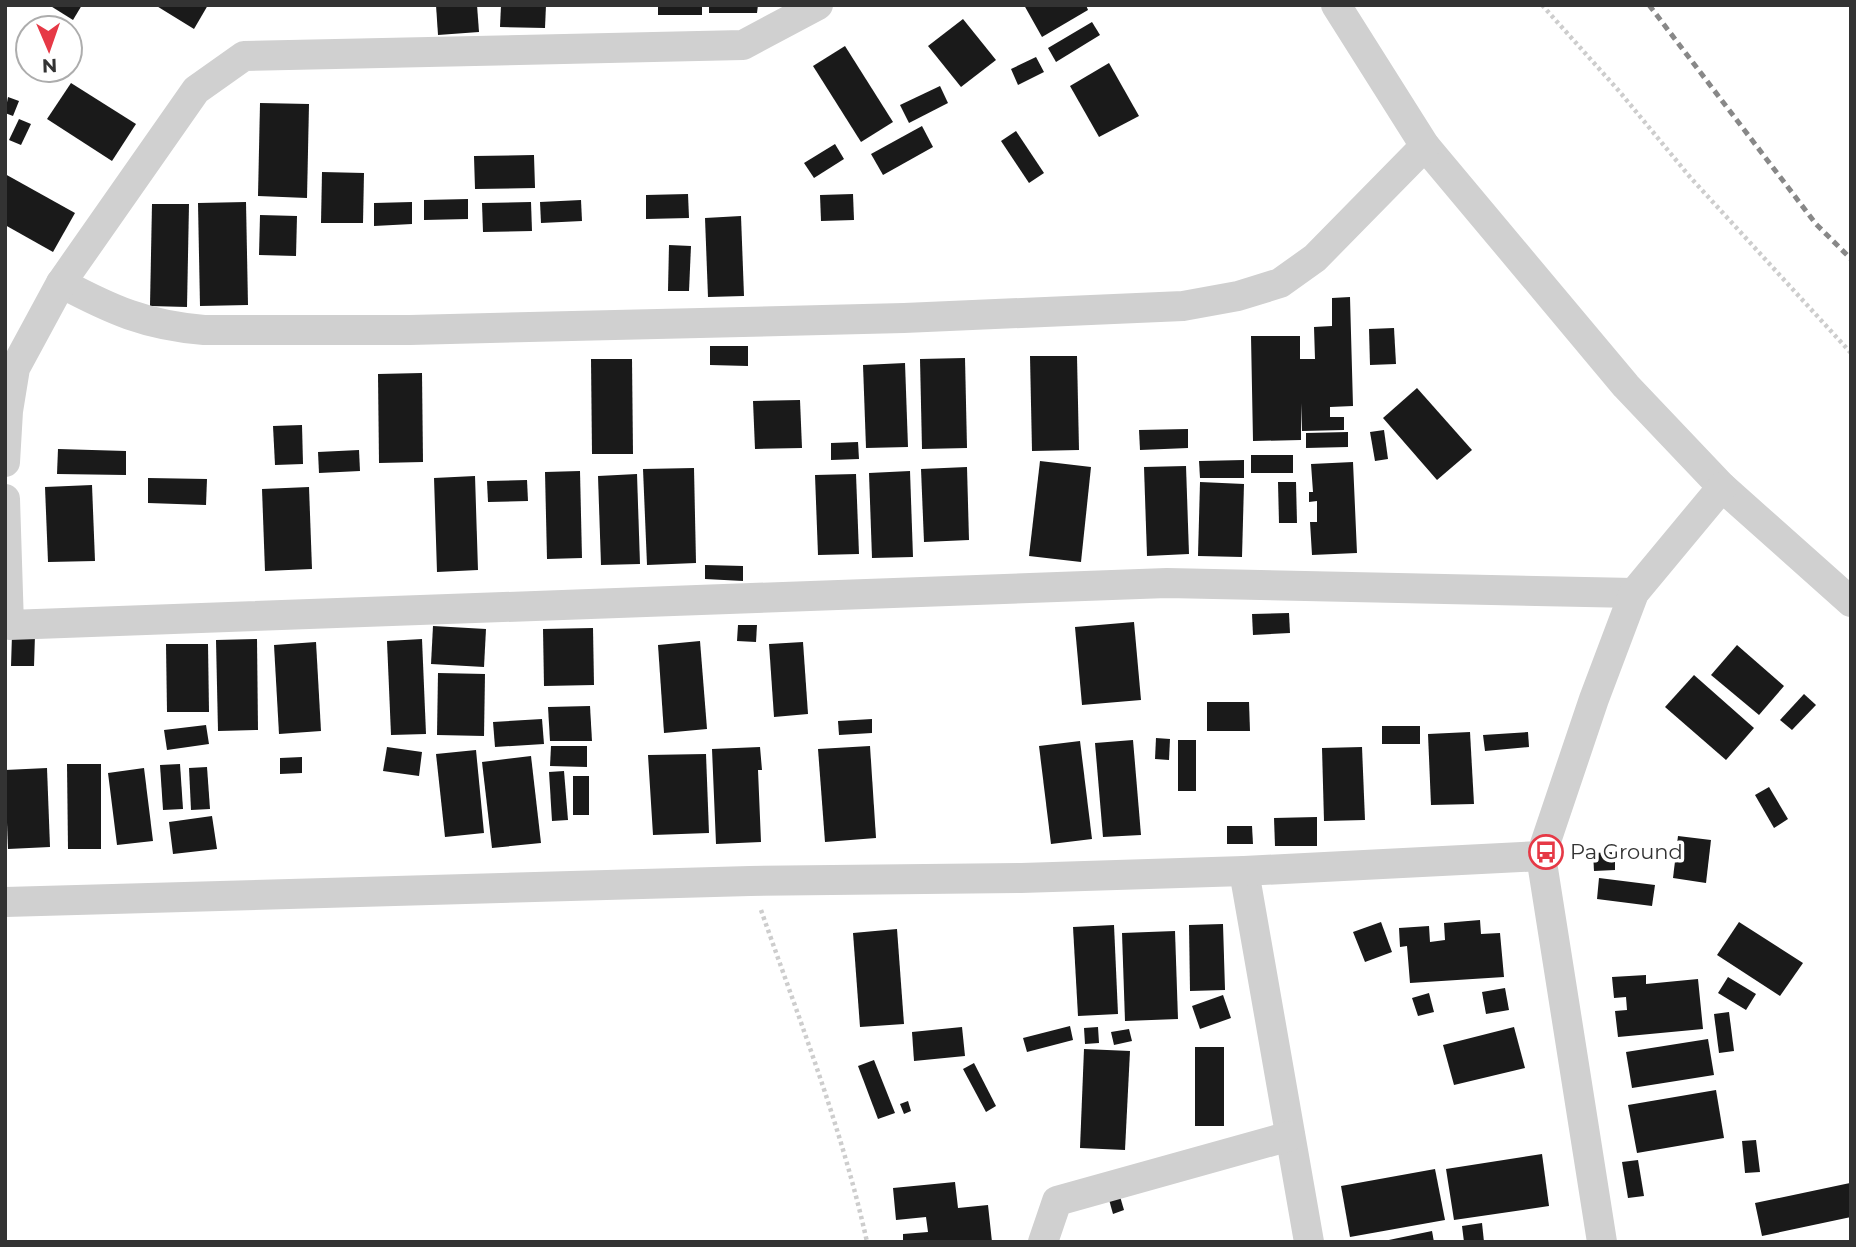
<svg xmlns="http://www.w3.org/2000/svg" width="1856" height="1247" font-family="Montserrat,sans-serif">
<style>
.building{fill:#1a1a1a}
.lines{fill:none;stroke-linecap:round;stroke-linejoin:round}
.path{stroke:#cdcdcd;stroke-width:4.5;stroke-dasharray:3.5 3.5;stroke-linecap:butt}
.street{stroke:#d0d0d0;stroke-width:30}
.rail{stroke:#888;stroke-width:5;stroke-dasharray:7 5;stroke-linecap:butt}
.labels{text-anchor:middle;stroke-width:7;stroke-linejoin:round;paint-order:stroke}
.poi-label{font-size:21px;fill:#333;stroke:#fff;text-anchor:start}
</style>
<rect width="100%" height="100%" fill="#fff"/>
<g class="building">
<polygon points="49,5 82,5 73,20"/>
<polygon points="155,5 208,5 194,29"/>
<polygon points="436,5 477,5 479,32 438,35"/>
<polygon points="501,5 546,5 545,28 500,27"/>
<rect x="658" y="5" width="44" height="10"/>
<polygon points="709,5 758,5 757,13 709,13"/>
<polygon points="1024,5 1086,5 1088,10 1042,37"/>
<polygon points="963,19 996,60 961,87 928,46"/>
<polygon points="1092,22 1100,35 1056,62 1048,48"/>
<polygon points="845,46 893,122 861,142 813,66"/>
<polygon points="1036,57 1044,72 1018,85 1011,69"/>
<polygon points="1109,63 1139,116 1099,137 1070,86"/>
<polygon points="71,83 136,124 112,161 47,119"/>
<polygon points="940,86 948,103 909,123 900,105"/>
<polygon points="8,97 19,101 13,116 5,113"/>
<polygon points="260,103 309,104 307,198 258,196"/>
<polygon points="19,119 31,124 21,145 9,140"/>
<polygon points="922,126 933,147 883,175 871,154"/>
<polygon points="1016,131 1044,173 1029,183 1001,141"/>
<polygon points="835,144 844,159 814,178 804,163"/>
<polygon points="534,155 535,188 475,189 474,156"/>
<polygon points="322,172 364,173 363,223 321,223"/>
<polygon points="5,174 75,213 53,252 5,225"/>
<polygon points="688,194 689,218 646,219 646,195"/>
<polygon points="853,194 854,220 821,221 820,195"/>
<polygon points="468,199 468,219 424,220 424,200"/>
<polygon points="581,200 582,221 541,223 540,202"/>
<polygon points="246,202 248,305 200,306 198,203"/>
<polygon points="412,202 412,224 374,226 374,203"/>
<polygon points="531,202 532,231 483,232 482,203"/>
<polygon points="152,204 189,204 187,307 150,306"/>
<polygon points="260,215 297,216 296,256 259,255"/>
<polygon points="741,216 744,296 708,297 705,218"/>
<polygon points="669,245 691,246 689,291 668,291"/>
<polygon points="1350,297 1353,406 1330,407 1330,417 1344,417 1344,430 1302,431 1301,403 1301,440 1253,441 1251,336 1300,336 1300,359 1315,359 1314,327 1332,326 1332,298"/>
<polygon points="1394,328 1396,364 1370,365 1369,329"/>
<polygon points="710,346 748,346 748,366 710,365"/>
<polygon points="1030,356 1077,356 1079,450 1032,451"/>
<polygon points="965,358 967,448 922,449 920,359"/>
<polygon points="591,359 632,359 633,454 592,454"/>
<polygon points="905,363 908,447 866,448 863,365"/>
<polygon points="422,373 423,462 379,463 378,374"/>
<polygon points="1417,388 1472,450 1437,480 1383,418"/>
<polygon points="800,400 802,448 755,449 753,401"/>
<polygon points="302,425 303,464 275,465 273,426"/>
<polygon points="1188,429 1188,448 1140,450 1139,430"/>
<polygon points="1384,430 1388,459 1375,461 1370,432"/>
<polygon points="1348,432 1348,447 1306,448 1306,433"/>
<polygon points="858,442 859,459 831,460 831,443"/>
<polygon points="58,449 126,451 126,475 57,474"/>
<polygon points="359,450 360,471 319,473 318,452"/>
<rect x="1251" y="455" width="42" height="18"/>
<polygon points="1244,460 1244,478 1200,478 1199,461"/>
<polygon points="1040,461 1091,467 1081,562 1029,556"/>
<polygon points="1353,462 1357,553 1312,555 1310,522 1317,522 1317,501 1309,502 1309,492 1313,492 1311,464"/>
<polygon points="1186,466 1189,554 1147,556 1144,467"/>
<polygon points="967,467 969,540 924,542 921,469"/>
<polygon points="694,468 696,563 647,565 643,469"/>
<polygon points="580,471 582,558 547,559 545,472"/>
<polygon points="910,471 913,557 872,558 869,473"/>
<polygon points="637,474 640,564 601,565 598,476"/>
<polygon points="856,474 859,554 818,555 815,475"/>
<polygon points="475,476 478,570 437,572 434,478"/>
<polygon points="148,478 207,479 206,505 148,503"/>
<polygon points="527,480 528,501 488,502 487,481"/>
<polygon points="1200,482 1244,484 1242,557 1198,556"/>
<polygon points="1278,482 1296,482 1297,523 1279,523"/>
<polygon points="92,485 95,561 48,562 45,487"/>
<polygon points="309,487 312,569 265,571 262,489"/>
<polygon points="705,565 743,566 743,581 705,579"/>
<polygon points="1289,613 1290,633 1253,635 1252,614"/>
<polygon points="1134,622 1141,700 1082,705 1075,627"/>
<polygon points="738,625 757,625 756,642 737,641"/>
<polygon points="433,626 486,629 484,667 431,664"/>
<polygon points="593,628 594,685 544,686 543,629"/>
<polygon points="12,634 35,634 34,666 11,666"/>
<polygon points="257,639 258,730 218,731 216,640"/>
<polygon points="422,639 426,734 391,735 387,641"/>
<polygon points="700,641 707,729 664,733 658,645"/>
<polygon points="316,642 321,731 279,734 274,645"/>
<polygon points="803,642 808,714 774,717 769,644"/>
<polygon points="166,644 208,644 209,712 167,712"/>
<polygon points="1737,645 1784,686 1759,715 1711,675"/>
<polygon points="438,673 485,674 484,736 437,735"/>
<polygon points="1694,675 1754,728 1726,760 1665,707"/>
<polygon points="1804,694 1816,705 1792,730 1780,720"/>
<polygon points="1207,702 1249,702 1250,731 1207,731"/>
<polygon points="590,706 592,741 550,741 548,707"/>
<polygon points="542,719 544,744 495,747 493,722"/>
<polygon points="872,719 872,733 839,735 838,721"/>
<polygon points="206,725 209,744 167,750 164,730"/>
<rect x="1382" y="726" width="38" height="18"/>
<polygon points="1470,732 1474,804 1431,805 1428,734"/>
<polygon points="1528,732 1529,747 1485,751 1483,735"/>
<polygon points="1156,738 1170,739 1169,760 1155,759"/>
<polygon points="1133,740 1141,835 1103,837 1095,743"/>
<rect x="1178" y="740" width="18" height="51"/>
<polygon points="1080,741 1092,839 1051,844 1039,746"/>
<polygon points="551,746 587,746 587,767 550,766"/>
<polygon points="870,746 876,838 825,842 818,749"/>
<polygon points="387,747 422,752 419,776 383,771"/>
<polygon points="760,747 762,770 758,770 761,842 716,844 712,749"/>
<polygon points="1362,747 1365,820 1324,821 1322,748"/>
<polygon points="476,750 484,833 445,837 436,754"/>
<polygon points="706,754 709,833 653,835 648,755"/>
<polygon points="531,756 541,843 492,848 482,762"/>
<polygon points="302,757 302,773 280,774 280,758"/>
<polygon points="67,764 101,764 101,849 68,849"/>
<polygon points="180,764 183,809 163,810 160,765"/>
<polygon points="207,767 210,809 191,810 189,768"/>
<polygon points="47,768 50,847 8,849 5,770"/>
<polygon points="144,768 153,841 117,845 108,773"/>
<polygon points="564,771 568,820 552,821 549,772"/>
<rect x="573" y="776" width="16" height="39"/>
<polygon points="1769,787 1788,819 1774,828 1755,795"/>
<polygon points="212,816 217,849 173,854 169,822"/>
<polygon points="1317,817 1317,846 1275,846 1274,818"/>
<polygon points="1227,826 1252,826 1253,844 1227,844"/>
<polygon points="1678,836 1711,840 1706,883 1673,878"/>
<polygon points="1615,852 1615,870 1594,871 1593,853"/>
<polygon points="1599,878 1655,885 1652,906 1597,899"/>
<polygon points="1480,920 1481,934 1500,933 1504,977 1410,983 1407,946 1400,947 1399,928 1429,926 1430,942 1445,940 1444,923"/>
<polygon points="1381,922 1392,952 1365,962 1353,932"/>
<polygon points="1739,922 1803,963 1780,996 1717,955"/>
<polygon points="1223,924 1225,990 1190,991 1189,925"/>
<polygon points="1114,925 1118,1014 1078,1016 1073,927"/>
<polygon points="897,929 904,1024 860,1027 853,933"/>
<polygon points="1175,931 1178,1019 1125,1021 1122,933"/>
<polygon points="1646,975 1646,984 1698,979 1703,1029 1618,1037 1615,1011 1627,1010 1626,997 1614,998 1612,977"/>
<polygon points="1728,977 1756,994 1746,1010 1718,993"/>
<polygon points="1505,988 1509,1010 1486,1014 1482,992"/>
<polygon points="1429,993 1434,1012 1418,1016 1412,998"/>
<polygon points="1223,995 1231,1018 1200,1029 1192,1006"/>
<polygon points="1729,1012 1734,1051 1719,1053 1714,1014"/>
<polygon points="1070,1026 1073,1040 1027,1052 1023,1038"/>
<polygon points="962,1027 965,1056 914,1061 912,1032"/>
<polygon points="1098,1027 1099,1043 1085,1044 1084,1028"/>
<polygon points="1514,1027 1525,1068 1454,1085 1443,1045"/>
<polygon points="1129,1029 1132,1041 1114,1045 1111,1032"/>
<polygon points="1708,1039 1714,1075 1632,1088 1626,1052"/>
<rect x="1195" y="1047" width="29" height="79"/>
<polygon points="1084,1049 1130,1051 1125,1150 1080,1148"/>
<polygon points="874,1060 895,1113 878,1119 858,1066"/>
<polygon points="974,1063 996,1106 986,1112 963,1069"/>
<polygon points="1716,1090 1724,1138 1637,1153 1628,1105"/>
<polygon points="908,1101 911,1111 904,1114 900,1104"/>
<polygon points="1756,1140 1760,1172 1745,1173 1742,1141"/>
<polygon points="1542,1154 1549,1206 1454,1220 1446,1169"/>
<polygon points="1638,1160 1644,1196 1628,1198 1622,1162"/>
<polygon points="1435,1169 1445,1220 1350,1237 1341,1186"/>
<polygon points="955,1182 958,1208 988,1205 992,1242 903,1242 903,1234 928,1232 926,1217 896,1220 893,1188"/>
<polygon points="1850,1183 1851,1217 1762,1236 1755,1203"/>
<polygon points="1119,1193 1124,1210 1113,1214 1108,1196"/>
<polygon points="1482,1223 1484,1242 1464,1242 1462,1226"/>
<polygon points="1432,1231 1434,1242 1384,1242 1384,1241"/>
</g>
<g class="lines">
<g class="path">
<polyline points="1542,5 1619,91 1690,177 1851,353"/>
<path d="M 761,910 C 799,1019 842,1128 867,1242"/>
</g>
<g class="street">
<polyline points="1336,5 1425,146 1626,386 1722,487 1851,602"/>
<path d="M 61,283 C 112,310 145,325 204,330 L 410,330 L 904,318 L 1183,306 L 1238,296 L 1280,283 L 1315,258 L 1425,146"/>
<polyline points="5,462 8,411 15,368 61,283 196,90 244,56 743,45 818,5"/>
<polyline points="5,499 9,625 1167,583 1634,593"/>
<polyline points="1541,856 1602,1242"/>
<polyline points="1244,871 1309,1242"/>
<polyline points="5,902 750,881 1021,878 1244,871 1541,856 1594,699 1634,593 1722,487"/>
<polyline points="1043,1242 1057,1201 1290,1136"/>
</g>
<polyline class="rail" points="1649,5 1816,224 1851,259"/>
</g>
<defs>
<g id="bus-ring" transform="scale(1.75)"><circle r="9.5" fill="#fff" stroke="#e63946" stroke-width="1.5"/><path d="M-5-6H5V4H4V6H2V4H-2V6H-4V4H-5ZM-3.5-4V0h7V-4ZM-3.5 1.2v1.5H-2V1.2ZM2 1.2v1.5H3.5V1.2Z" fill="#e63946"/></g>
</defs>
<g fill-rule="evenodd">
<use href="#bus-ring" x="1546" y="852"/>
</g>
<g class="labels">
<g class="poi-label">
<text x="1570" y="859">Pa Ground</text>
</g>
</g>
<rect width="1856" height="1247" fill="none" stroke="#333333" stroke-width="14"/>
<g transform="translate(49 49) rotate(178)"><circle r="33" fill="#ffffff" stroke="#adadad" stroke-width="2"/>
<path d="M0-5L12 26L0 18L-12 26Z" fill="#e63946"/>
<text y="-10" font-size="19" font-weight="bold" text-anchor="middle" fill="#333333">N</text>
</g>
</svg>
